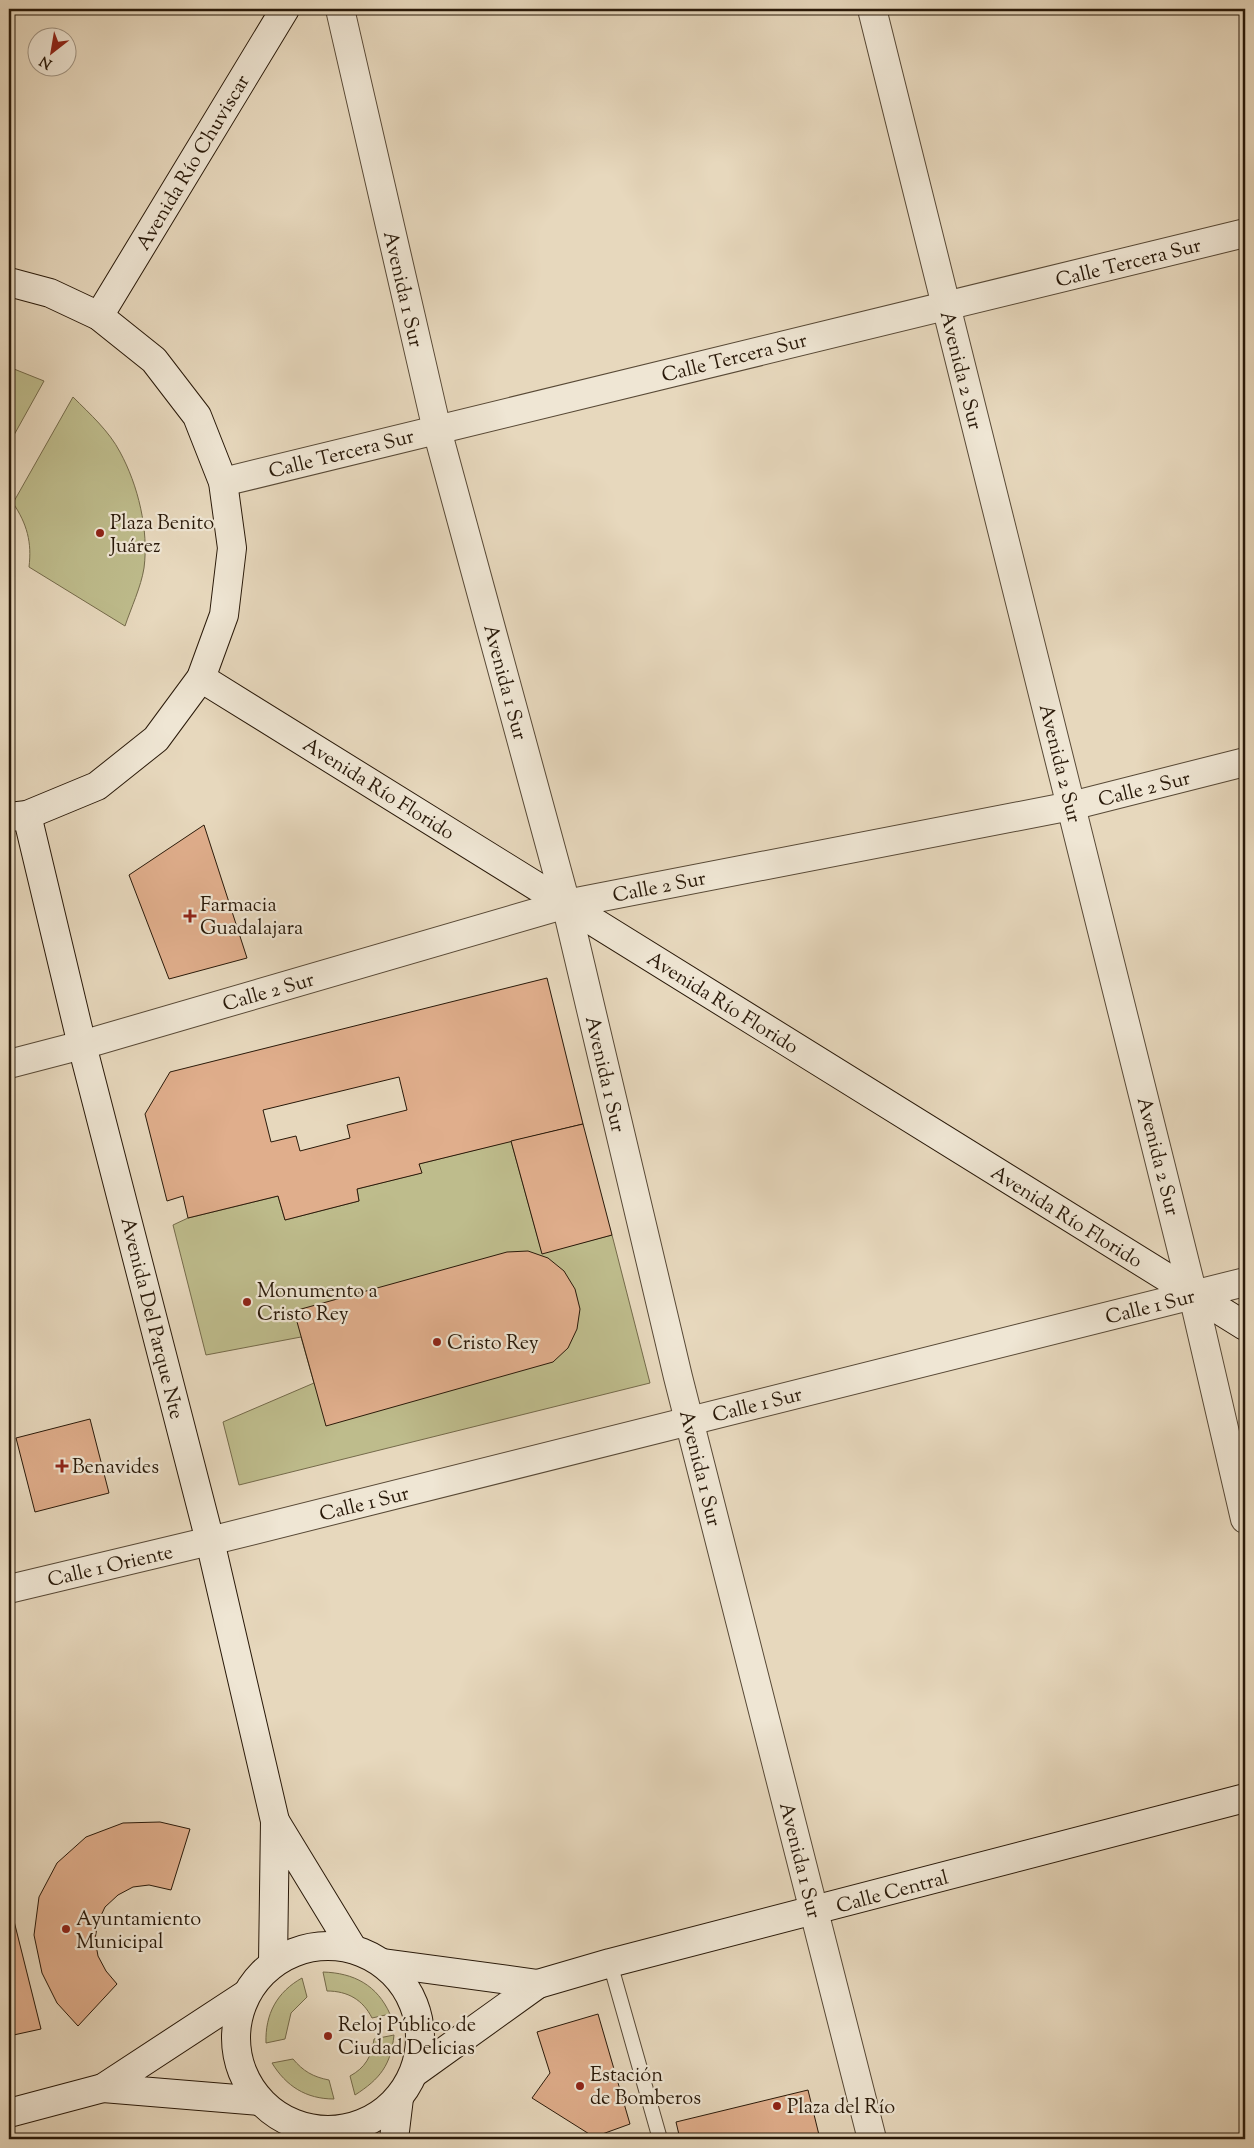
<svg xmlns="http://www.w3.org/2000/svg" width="1254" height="2148" font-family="'Sorts Mill Goudy',serif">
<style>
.green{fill:#bebc8c;stroke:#746a4a}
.building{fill:#e0ae8c;stroke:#291909;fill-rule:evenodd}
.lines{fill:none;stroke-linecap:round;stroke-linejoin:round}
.service-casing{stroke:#584936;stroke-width:16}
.minor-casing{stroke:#584936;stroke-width:30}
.tertiary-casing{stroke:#584936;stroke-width:30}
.secondary-casing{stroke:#291909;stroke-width:30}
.service{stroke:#efe6d4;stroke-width:14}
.minor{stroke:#efe6d4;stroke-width:28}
.tertiary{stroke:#efe6d4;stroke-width:28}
.secondary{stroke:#efe6d4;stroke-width:28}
.poi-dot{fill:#8f2418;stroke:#efe6d4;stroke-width:2}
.labels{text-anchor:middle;stroke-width:4.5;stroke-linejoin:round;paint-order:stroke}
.street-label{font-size:20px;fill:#291909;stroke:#efe6d4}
.poi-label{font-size:20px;fill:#291909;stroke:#efe6d4;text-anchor:start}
</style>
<rect width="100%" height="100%" fill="#e7d8bd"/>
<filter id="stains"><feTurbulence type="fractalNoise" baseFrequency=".004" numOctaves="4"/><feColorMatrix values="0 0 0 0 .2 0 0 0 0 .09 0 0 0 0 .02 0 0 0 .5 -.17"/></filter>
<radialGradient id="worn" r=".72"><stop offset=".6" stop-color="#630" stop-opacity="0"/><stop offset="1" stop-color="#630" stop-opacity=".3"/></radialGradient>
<g class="green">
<polygon points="9,367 44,381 9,444"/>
<path d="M 73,397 C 90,414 109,431 120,452 C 138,485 149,530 144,568 C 141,587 131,608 125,626 L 29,567 C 32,542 27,524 13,503 Z"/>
<polygon points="511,1141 542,1253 612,1235 650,1383 239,1485 223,1422 314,1383 301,1337 206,1355 173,1225 188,1218 278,1196 285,1220 359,1201 357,1189 421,1173 419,1164"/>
<path d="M 323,1972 C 354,1973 377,1985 390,2014 L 372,2018 C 363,2000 348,1991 327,1991 Z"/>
<path d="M 302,1978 L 307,1997 L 291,2013 L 285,2039 L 266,2043 C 265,2014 277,1992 302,1978 Z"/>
<path d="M 394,2035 C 391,2065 380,2079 355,2095 L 350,2076 C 365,2068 372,2056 374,2039 Z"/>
<path d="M 293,2059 C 303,2071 313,2077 329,2080 L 334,2099 C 306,2099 286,2086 272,2063 Z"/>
</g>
<g class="building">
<polygon points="204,825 247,958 169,979 129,875"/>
<path d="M 547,978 L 583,1124 L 419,1164 L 422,1173 L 357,1189 L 359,1201 L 285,1220 L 278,1196 L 188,1218 L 183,1196 L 167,1201 L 145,1114 L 170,1072 ZM 399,1077 L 407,1110 L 347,1125 L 350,1138 L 300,1151 L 296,1136 L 271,1142 L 263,1110 Z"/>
<polygon points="583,1124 612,1235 542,1254 511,1141"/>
<polygon points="528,1251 548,1258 564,1271 575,1289 580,1309 577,1329 568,1348 553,1362 326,1426 294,1311 507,1252"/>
<polygon points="90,1419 109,1493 35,1512 16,1438"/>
<polygon points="160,1822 190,1829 171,1890 149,1885 133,1887 118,1895 105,1907 98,1922 95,1939 98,1956 106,1971 117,1984 78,2026 57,2003 42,1973 34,1935 39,1897 57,1863 86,1837 123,1823"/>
<polygon points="9,1901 41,2029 9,2036"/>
<polygon points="598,2014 630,2124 594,2137 532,2098 550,2073 537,2032"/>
<polygon points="808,2090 820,2139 680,2139 676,2122"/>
</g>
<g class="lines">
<g class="service-casing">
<polyline id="service" points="610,1963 660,2139"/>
</g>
<g class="minor-casing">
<g id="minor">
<polyline points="340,9 437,430 566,904 678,1377 872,2139"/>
<polyline points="223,482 1245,233"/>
<polyline points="9,1064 82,1045 566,904 1071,806 1245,762"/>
<polyline points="9,1589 210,1541 1245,1282"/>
</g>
</g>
<g class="tertiary-casing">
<polyline id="tertiary" points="872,9 1193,1295 1245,1519"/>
</g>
<g class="secondary-casing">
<g id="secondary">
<polyline points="9,282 50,293 99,316 154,360 197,416 223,482 232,548 224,615 201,678 156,739 97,786 27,815 9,817"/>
<polyline points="99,316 285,9"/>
<polyline points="201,678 1245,1326"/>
<polyline points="27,815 82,1045 210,1541 275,1821"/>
<circle cx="328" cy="2038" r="92"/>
<polyline points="273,1962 275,1821 353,1949"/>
<polyline points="383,1963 538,1984 414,2073"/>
<polyline points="538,1984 610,1963 1245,1798"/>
<polyline points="245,1995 103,2088 260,2101"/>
<polyline points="9,2113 103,2088"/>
<polyline points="394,2139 399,2098"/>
</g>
</g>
<use href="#service" class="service"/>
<use href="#minor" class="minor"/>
<use href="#tertiary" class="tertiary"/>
<use href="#secondary" class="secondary"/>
</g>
<g class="poi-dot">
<circle cx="100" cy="533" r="5"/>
<path d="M187.5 908.5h5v5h5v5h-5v5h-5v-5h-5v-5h5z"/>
<circle cx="247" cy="1302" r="5"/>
<circle cx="437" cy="1342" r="5"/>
<path d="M59.5 1458.5h5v5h5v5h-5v5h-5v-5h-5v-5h5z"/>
<circle cx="66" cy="1929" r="5"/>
<circle cx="328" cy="2036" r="5"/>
<circle cx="580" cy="2086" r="5"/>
<circle cx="777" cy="2106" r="5"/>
</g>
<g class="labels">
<g class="street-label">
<text transform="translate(192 162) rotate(-59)" y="7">Avenida Río Chuviscar</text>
<text transform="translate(1128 262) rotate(-14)" y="7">Calle Tercera Sur</text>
<text transform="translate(404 289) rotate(77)" y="7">Avenida 1 Sur</text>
<text transform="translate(734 357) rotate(-14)" y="7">Calle Tercera Sur</text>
<text transform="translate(962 370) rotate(76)" y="7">Avenida 2 Sur</text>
<text transform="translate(341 453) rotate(-14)" y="7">Calle Tercera Sur</text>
<text transform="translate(506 682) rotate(75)" y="7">Avenida 1 Sur</text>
<text transform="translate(1061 763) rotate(76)" y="7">Avenida 2 Sur</text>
<text transform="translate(379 788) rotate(32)" y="7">Avenida Río Florido</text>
<text transform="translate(1144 788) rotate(-14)" y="7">Calle 2 Sur</text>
<text transform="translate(659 886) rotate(-11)" y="7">Calle 2 Sur</text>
<text transform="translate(268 991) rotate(-16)" y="7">Calle 2 Sur</text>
<text transform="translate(723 1002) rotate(32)" y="7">Avenida Río Florido</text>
<text transform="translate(606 1074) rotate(77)" y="7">Avenida 1 Sur</text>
<text transform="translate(1159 1156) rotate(76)" y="7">Avenida 2 Sur</text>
<text transform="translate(1067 1216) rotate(32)" y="7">Avenida Río Florido</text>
<text transform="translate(1150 1306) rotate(-14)" y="7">Calle 1 Sur</text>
<text transform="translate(153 1318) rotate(76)" y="7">Avenida Del Parque Nte</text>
<text transform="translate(757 1404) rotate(-14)" y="7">Calle 1 Sur</text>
<text transform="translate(701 1468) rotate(76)" y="7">Avenida 1 Sur</text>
<text transform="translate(364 1503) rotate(-14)" y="7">Calle 1 Sur</text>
<text transform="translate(110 1565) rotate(-13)" y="7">Calle 1 Oriente</text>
<text transform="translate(801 1860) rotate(76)" y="7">Avenida 1 Sur</text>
<text transform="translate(892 1891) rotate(-15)" y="7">Calle Central</text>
</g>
<g class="poi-label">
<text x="110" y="529">Plaza Benito<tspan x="110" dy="23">Juárez</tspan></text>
<text x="200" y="911">Farmacia<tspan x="200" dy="23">Guadalajara</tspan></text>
<text x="257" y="1297">Monumento a<tspan x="257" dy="23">Cristo Rey</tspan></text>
<text x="447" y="1349">Cristo Rey</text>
<text x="72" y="1473">Benavides</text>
<text x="76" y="1925">Ayuntamiento<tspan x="76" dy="23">Municipal</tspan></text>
<text x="338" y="2031">Reloj Público de<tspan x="338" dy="23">Ciudad Delicias</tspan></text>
<text x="590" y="2081">Estación<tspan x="590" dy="23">de Bomberos</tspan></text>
<text x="787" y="2113">Plaza del Río</text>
</g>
</g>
<rect width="1254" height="2148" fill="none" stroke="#e7d8bd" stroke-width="30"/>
<rect x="10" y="10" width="1234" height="2128" fill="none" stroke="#291909" stroke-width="2.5"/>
<rect x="15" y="15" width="1224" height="2118" fill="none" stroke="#291909"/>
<g transform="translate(52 52) rotate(211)"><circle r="24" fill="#efe6d4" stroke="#a09483"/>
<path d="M0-4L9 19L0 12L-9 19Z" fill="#8f2418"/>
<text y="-8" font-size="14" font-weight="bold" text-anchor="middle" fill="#291909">N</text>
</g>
<rect width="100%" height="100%" filter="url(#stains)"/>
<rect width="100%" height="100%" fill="url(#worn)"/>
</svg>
